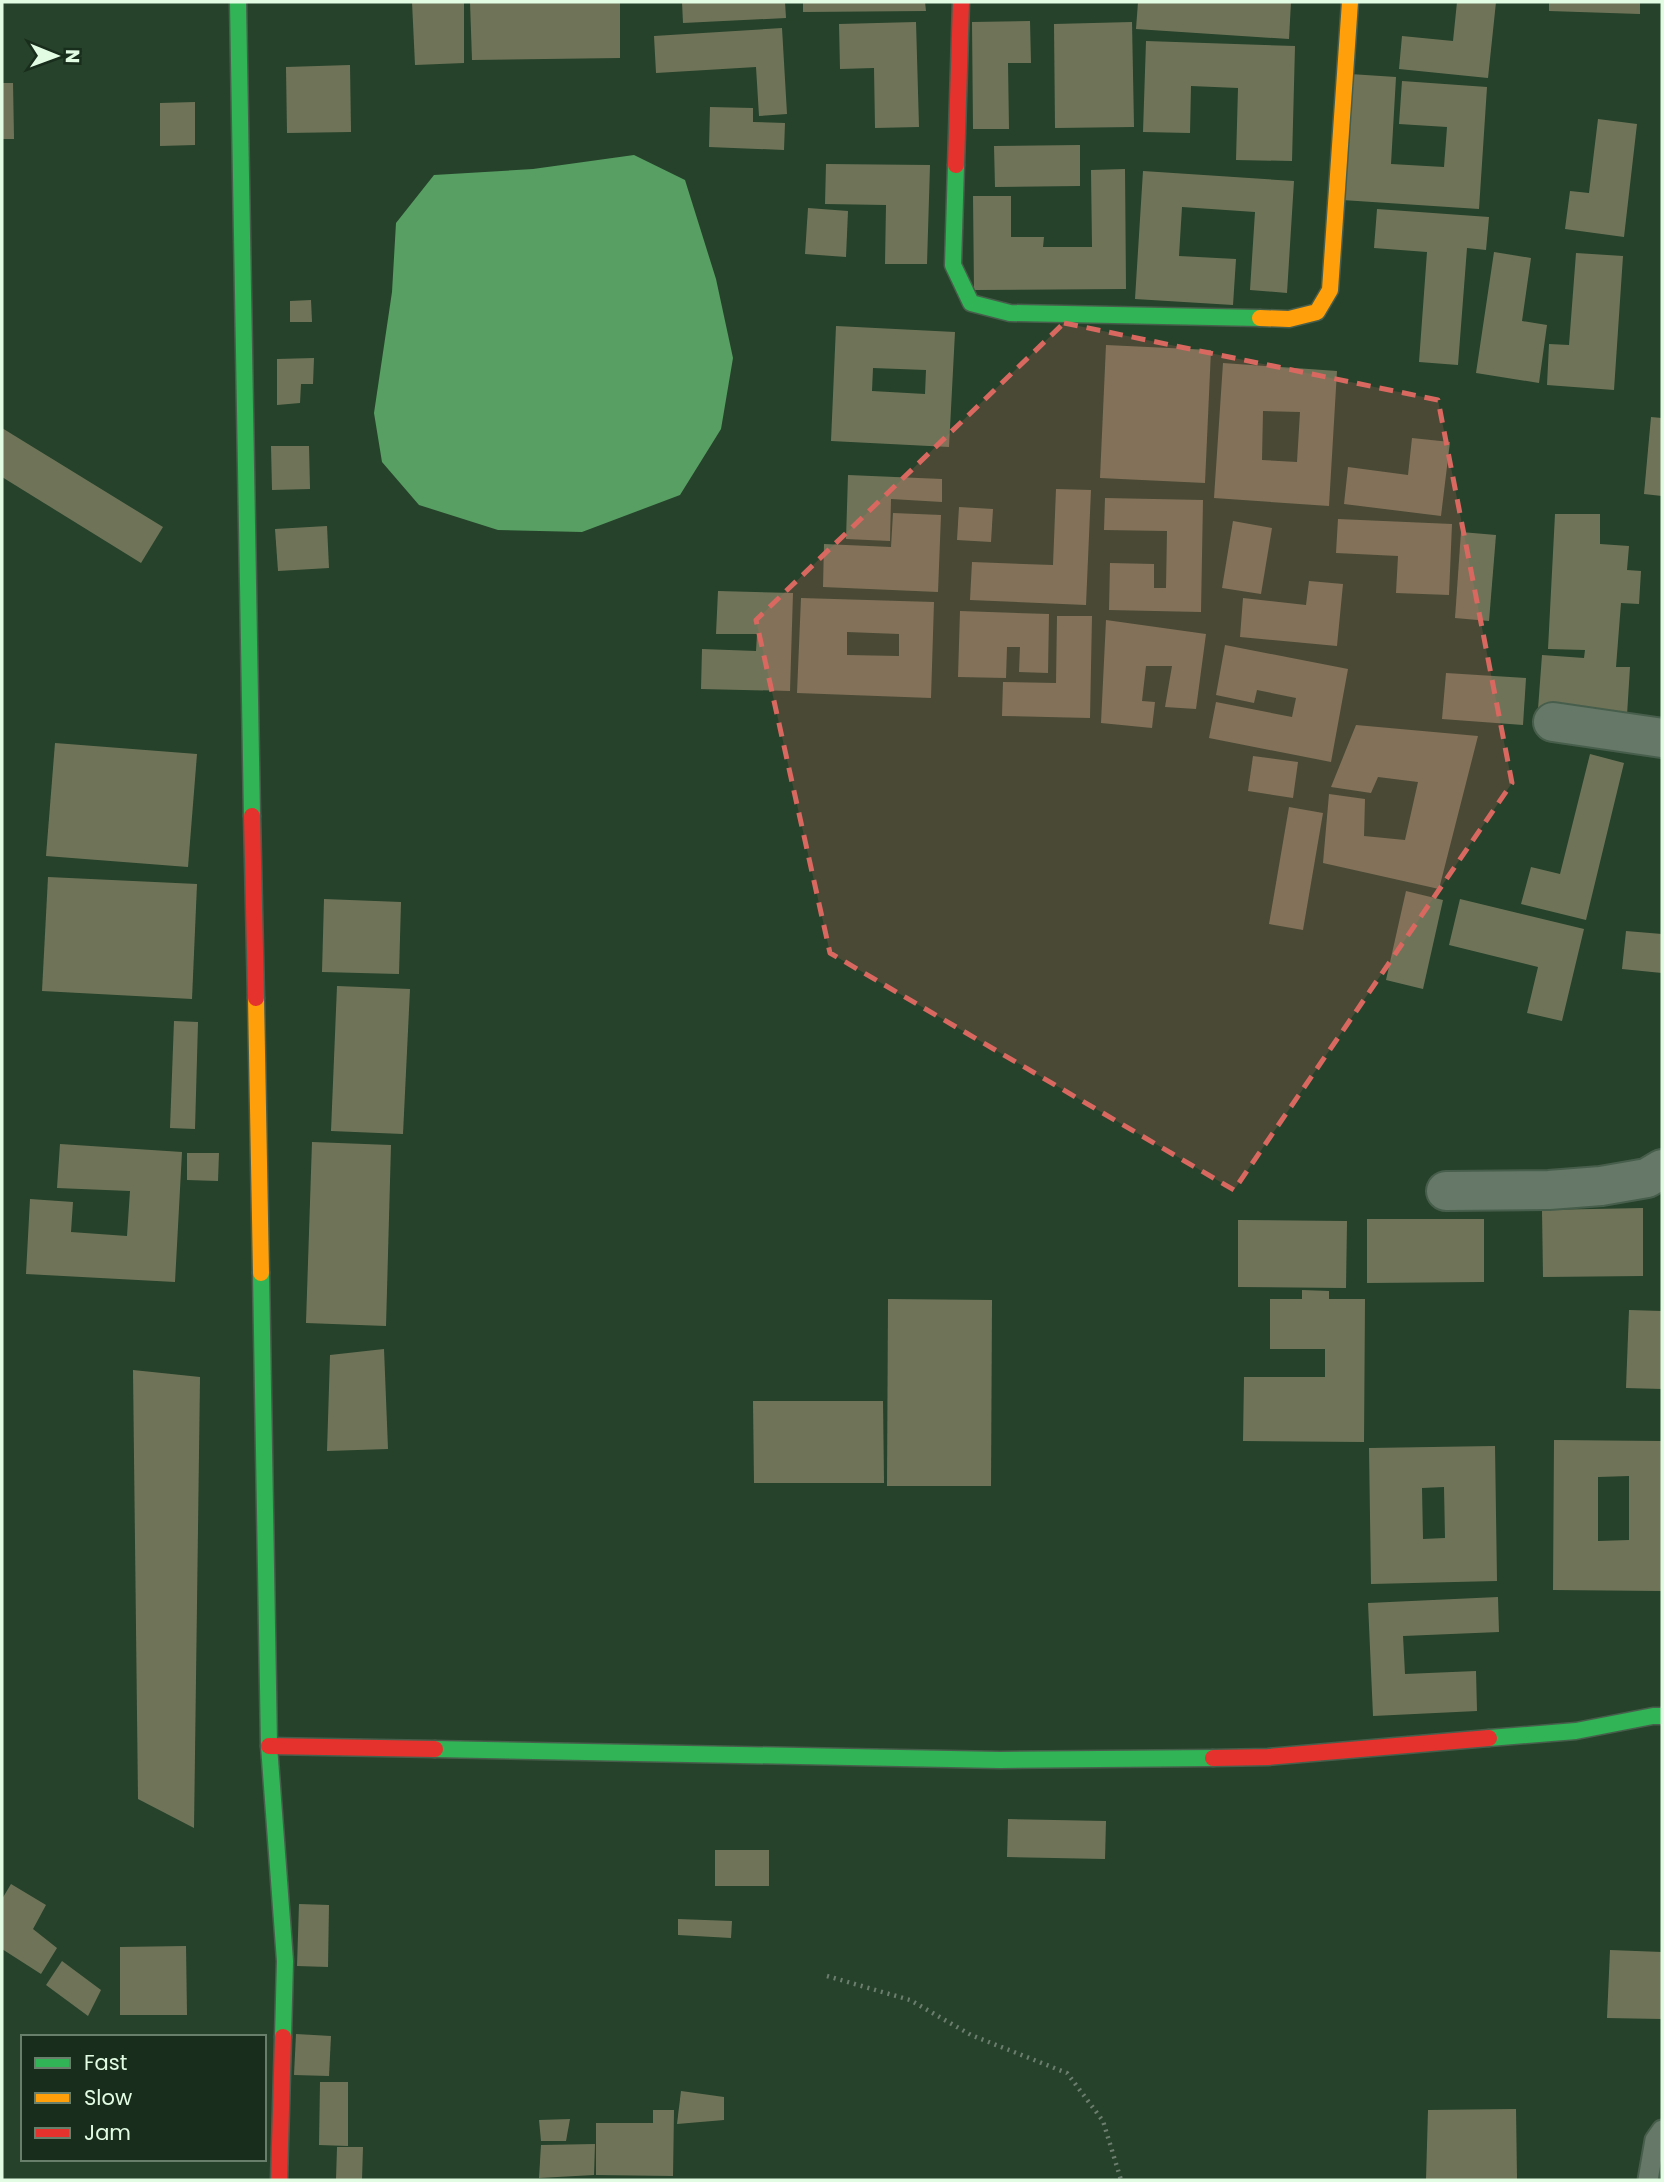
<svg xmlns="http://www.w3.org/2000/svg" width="1664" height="2182" font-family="Poppins,sans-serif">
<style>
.water{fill:#589f63}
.building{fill:#6f7458;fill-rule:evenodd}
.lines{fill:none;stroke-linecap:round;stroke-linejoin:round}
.lane-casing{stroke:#485e4c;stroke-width:23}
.street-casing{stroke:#485e4c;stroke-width:42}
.fast-casing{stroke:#485e4c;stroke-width:19}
.slow-casing{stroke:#485e4c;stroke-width:19}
.jam-casing{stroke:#485e4c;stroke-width:19}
.path{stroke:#6c7e6e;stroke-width:4.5;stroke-dasharray:2 5;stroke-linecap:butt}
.lane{stroke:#667968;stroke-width:19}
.street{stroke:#667968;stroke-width:38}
.fast{stroke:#30b455;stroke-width:16}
.slow{stroke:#ff9f0a;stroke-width:16}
.jam{stroke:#e5322d;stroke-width:16}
.marked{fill:#d96860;fill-opacity:0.2;stroke:#d96860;stroke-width:5;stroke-dasharray:14 9;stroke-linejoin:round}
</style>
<rect width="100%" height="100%" fill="#26422b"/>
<polygon class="water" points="634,155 685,180 716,279 733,358 721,429 680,495 582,532 498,530 419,505 382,462 374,413 392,292 396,223 434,175 533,169"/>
<g class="building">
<polygon points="412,2 464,2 464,63 415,65"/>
<polygon points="470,2 620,2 620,58 472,60"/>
<polygon points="682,2 785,2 786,18 683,23"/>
<polygon points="803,2 925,2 926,11 803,12"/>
<polygon points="1138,2 1291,2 1289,39 1136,29"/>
<polygon points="1457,2 1496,2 1488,78 1399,69 1402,36 1453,41"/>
<polygon points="1549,2 1640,2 1640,14 1549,11"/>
<polygon points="1030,21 1031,63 1008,63 1009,129 973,129 972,22"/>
<polygon points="916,22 919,127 875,128 874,68 840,69 839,24"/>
<polygon points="1132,22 1134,127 1055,128 1054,24"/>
<polygon points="782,28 787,114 759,116 756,67 656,73 654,36"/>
<polygon points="1146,41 1295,46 1292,161 1236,160 1238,88 1191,86 1190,133 1143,132"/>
<polygon points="350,65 351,132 287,133 286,67"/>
<polygon points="1350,74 1396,77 1391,164 1444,167 1447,127 1399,124 1402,81 1487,87 1479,209 1342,200"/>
<polygon points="2,83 13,83 14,139 2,139"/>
<polygon points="195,102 195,145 160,146 160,103"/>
<polygon points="710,107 753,108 753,122 785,123 784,150 709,147"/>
<polygon points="1598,119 1637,124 1624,237 1565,229 1570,191 1589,193"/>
<polygon points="1080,145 1080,186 995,187 994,146"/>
<polygon points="826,164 930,165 927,264 885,264 886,205 825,204"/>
<polygon points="1125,169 1126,289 974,290 973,196 1011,196 1011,237 1044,237 1043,247 1092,247 1091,170"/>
<polygon points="1143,171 1294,181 1287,293 1250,290 1255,212 1182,207 1179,256 1236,259 1233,305 1135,299"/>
<polygon points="808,208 848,211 846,257 805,254"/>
<polygon points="1377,209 1489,217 1486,250 1467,248 1458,365 1419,362 1427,252 1374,248"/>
<polygon points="1494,252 1531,258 1522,321 1547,325 1539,383 1476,373"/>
<polygon points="1576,253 1623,256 1614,390 1547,385 1549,344 1569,345"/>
<polygon points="311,300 312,322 290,322 290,301"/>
<path d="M 836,326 L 955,332 L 949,447 L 831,441 ZM 873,368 L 926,370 L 925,394 L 872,391 Z"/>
<polygon points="1106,345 1211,350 1205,483 1100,478"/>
<polygon points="314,358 313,384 301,384 300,403 277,405 277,359"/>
<path d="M 1223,363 L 1337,371 L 1329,506 L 1214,498 ZM 1263,411 L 1300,412 L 1297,462 L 1262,460 Z"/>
<polygon points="1651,417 1662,418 1662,496 1644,494"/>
<polygon points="2,428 163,527 141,563 2,477"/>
<polygon points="1412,438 1450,442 1441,516 1344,504 1348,467 1408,475"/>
<polygon points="271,446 309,446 310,489 272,490"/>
<polygon points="848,475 942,479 942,502 891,499 890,541 846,539"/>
<polygon points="1056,489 1091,490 1086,605 970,600 972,562 1053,565"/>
<polygon points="1105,498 1203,500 1201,612 1109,610 1110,563 1154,564 1154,588 1166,588 1167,531 1104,530"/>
<polygon points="959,507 993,509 991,542 957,540"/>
<polygon points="893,513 941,515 938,592 823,587 824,544 891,547"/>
<polygon points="1555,514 1600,514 1600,544 1629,546 1627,570 1641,571 1639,604 1621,603 1616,667 1630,667 1627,715 1538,709 1542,655 1584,658 1585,650 1548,649"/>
<polygon points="1338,519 1452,524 1449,595 1396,593 1398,556 1336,553"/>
<polygon points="1233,521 1272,528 1261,594 1222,588"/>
<polygon points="327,526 329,568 278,571 275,529"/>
<polygon points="1461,532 1496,535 1489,621 1455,618"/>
<polygon points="1309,581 1343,584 1337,646 1240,637 1243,598 1306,605"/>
<polygon points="718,591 793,593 790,691 701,689 702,649 756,651 757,634 716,634"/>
<path d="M 801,598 L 934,602 L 931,698 L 797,693 ZM 847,632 L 899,634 L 899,656 L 847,655 Z"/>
<polygon points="960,611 1049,614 1048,673 1019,672 1020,647 1007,647 1006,678 958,677"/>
<polygon points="1057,616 1092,616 1090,718 1002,716 1003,682 1056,683"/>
<polygon points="1106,620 1206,634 1196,709 1165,707 1172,666 1146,666 1142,701 1155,702 1152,728 1101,723"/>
<polygon points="1225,645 1348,669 1331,762 1209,738 1216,702 1292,717 1296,698 1257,690 1254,703 1216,695"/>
<polygon points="1446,673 1526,678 1523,725 1442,719"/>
<polygon points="1356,725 1478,736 1439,889 1323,863 1329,794 1365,799 1364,836 1405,840 1418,782 1378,777 1371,793 1331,787"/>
<polygon points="55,743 197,754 188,867 46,856"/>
<polygon points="1590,754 1624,763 1586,920 1521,904 1531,867 1560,874"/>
<polygon points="1253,756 1298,762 1293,798 1248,791"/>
<polygon points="1289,807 1323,813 1303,930 1269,924"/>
<polygon points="48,877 197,884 192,999 42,991"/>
<polygon points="1406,891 1443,900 1423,989 1386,980"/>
<polygon points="324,899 401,902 399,974 322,972"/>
<polygon points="1460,899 1584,929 1562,1021 1527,1013 1538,967 1449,945"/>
<polygon points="1626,931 1662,934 1662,973 1622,969"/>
<polygon points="337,986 410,989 403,1134 331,1131"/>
<polygon points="174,1021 198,1022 195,1129 170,1128"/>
<polygon points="312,1142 391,1145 386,1326 306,1323"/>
<polygon points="60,1144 182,1152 175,1282 26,1274 30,1199 73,1202 71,1232 127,1236 130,1191 57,1188"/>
<polygon points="187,1153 219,1153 218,1181 187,1180"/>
<polygon points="1643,1208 1643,1276 1543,1277 1542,1210"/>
<polygon points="1367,1219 1484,1219 1484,1282 1367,1283"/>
<polygon points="1238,1220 1347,1221 1346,1288 1238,1287"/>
<polygon points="1302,1290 1329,1291 1329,1299 1365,1299 1364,1442 1243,1441 1244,1377 1325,1377 1325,1349 1270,1349 1270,1299 1302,1299"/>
<polygon points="888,1299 992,1300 991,1486 887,1486"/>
<polygon points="1629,1310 1662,1311 1662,1389 1626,1388"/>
<polygon points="384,1349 388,1449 327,1451 330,1355"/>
<polygon points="133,1370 200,1377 194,1828 138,1799"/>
<polygon points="753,1401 883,1401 884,1483 754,1483"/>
<path d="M 1554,1440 L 1662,1441 L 1662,1591 L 1553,1590 ZM 1629,1476 L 1629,1540 L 1598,1541 L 1598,1477 Z"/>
<path d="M 1495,1446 L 1497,1581 L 1371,1584 L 1369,1448 ZM 1444,1487 L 1445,1538 L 1423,1539 L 1422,1488 Z"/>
<polygon points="1498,1597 1499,1632 1403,1636 1405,1674 1476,1671 1477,1711 1373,1716 1368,1603"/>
<polygon points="1008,1819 1106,1821 1105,1859 1007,1857"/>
<rect x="715" y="1850" width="54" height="36"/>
<polygon points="11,1884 46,1905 33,1929 57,1948 41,1974 2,1949 2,1899"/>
<polygon points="299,1904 329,1905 328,1967 297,1966"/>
<polygon points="678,1919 732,1921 731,1938 678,1935"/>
<polygon points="186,1946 187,2015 120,2015 120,1947"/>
<polygon points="1610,1950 1662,1952 1662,2019 1607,2018"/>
<polygon points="62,1961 101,1990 88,2016 46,1985"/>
<polygon points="296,2034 331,2036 329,2076 294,2075"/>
<polygon points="320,2082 348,2082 348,2146 319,2145"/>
<polygon points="681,2091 724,2097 724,2120 677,2124"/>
<polygon points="1516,2109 1517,2180 1426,2180 1428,2110"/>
<polygon points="653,2110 674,2110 673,2176 596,2175 596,2123 653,2123"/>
<polygon points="570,2119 566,2141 541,2141 539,2120"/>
<polygon points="595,2144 594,2175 539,2178 541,2145"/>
<polygon points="337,2147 363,2147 362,2180 336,2180"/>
</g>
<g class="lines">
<g class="lane-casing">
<polyline id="lane" points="1648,2180 1655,2140 1662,2130"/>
</g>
<g class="street-casing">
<g id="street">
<polyline points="1553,722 1662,738"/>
<polyline points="1446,1191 1549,1190 1601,1186 1647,1178 1662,1169"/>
</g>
</g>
<g class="fast-casing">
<g id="fast">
<polyline points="238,2 252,816"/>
<polyline points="956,165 953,265 971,303 1010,313 1260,318"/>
<polyline points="261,1273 269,1746 285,1961 283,2037"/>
<polyline points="1489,1738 1576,1731 1653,1716 1662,1716"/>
<polyline points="435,1749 1000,1760 1213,1758"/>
</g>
</g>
<g class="slow-casing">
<g id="slow">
<polyline points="1260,318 1289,319 1317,312 1330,290 1350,2"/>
<polyline points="256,998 261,1273"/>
</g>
</g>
<g class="jam-casing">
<g id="jam">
<polyline points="956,165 961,2"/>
<polyline points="252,816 256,998"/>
<polyline points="269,1746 435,1749"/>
<polyline points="1213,1758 1268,1757 1489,1738"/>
<polyline points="279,2180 283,2037"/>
</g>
</g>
<polyline class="path" points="827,1976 910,2000 971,2035 1067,2073 1103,2121 1121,2180"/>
<use href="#lane" class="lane"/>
<use href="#street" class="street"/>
<use href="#fast" class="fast"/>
<use href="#slow" class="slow"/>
<use href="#jam" class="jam"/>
</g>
<path class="marked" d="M 1064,323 L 1438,400 L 1512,783 L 1234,1190 L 830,953 L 756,620 Z"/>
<rect width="1664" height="2182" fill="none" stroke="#e1fce3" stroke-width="7"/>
<rect x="21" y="2035" width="245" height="126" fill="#182d1b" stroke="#68806b" stroke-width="2"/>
<rect x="35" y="2058" width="35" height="10" fill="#30b455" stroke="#68806b" stroke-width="2"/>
<text x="84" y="2070" font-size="21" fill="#e1fce3">Fast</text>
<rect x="35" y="2093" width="35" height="10" fill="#ff9f0a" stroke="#68806b" stroke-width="2"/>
<text x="84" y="2105" font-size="21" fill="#e1fce3">Slow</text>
<rect x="35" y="2128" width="35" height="10" fill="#e5322d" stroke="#68806b" stroke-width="2"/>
<text x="84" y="2140" font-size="21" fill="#e1fce3">Jam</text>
<g transform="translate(56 56) rotate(91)" stroke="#182d1b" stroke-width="5" paint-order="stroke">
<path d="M0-5L12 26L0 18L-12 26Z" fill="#e1fce3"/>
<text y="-10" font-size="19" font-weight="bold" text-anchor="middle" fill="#e1fce3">N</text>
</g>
</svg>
